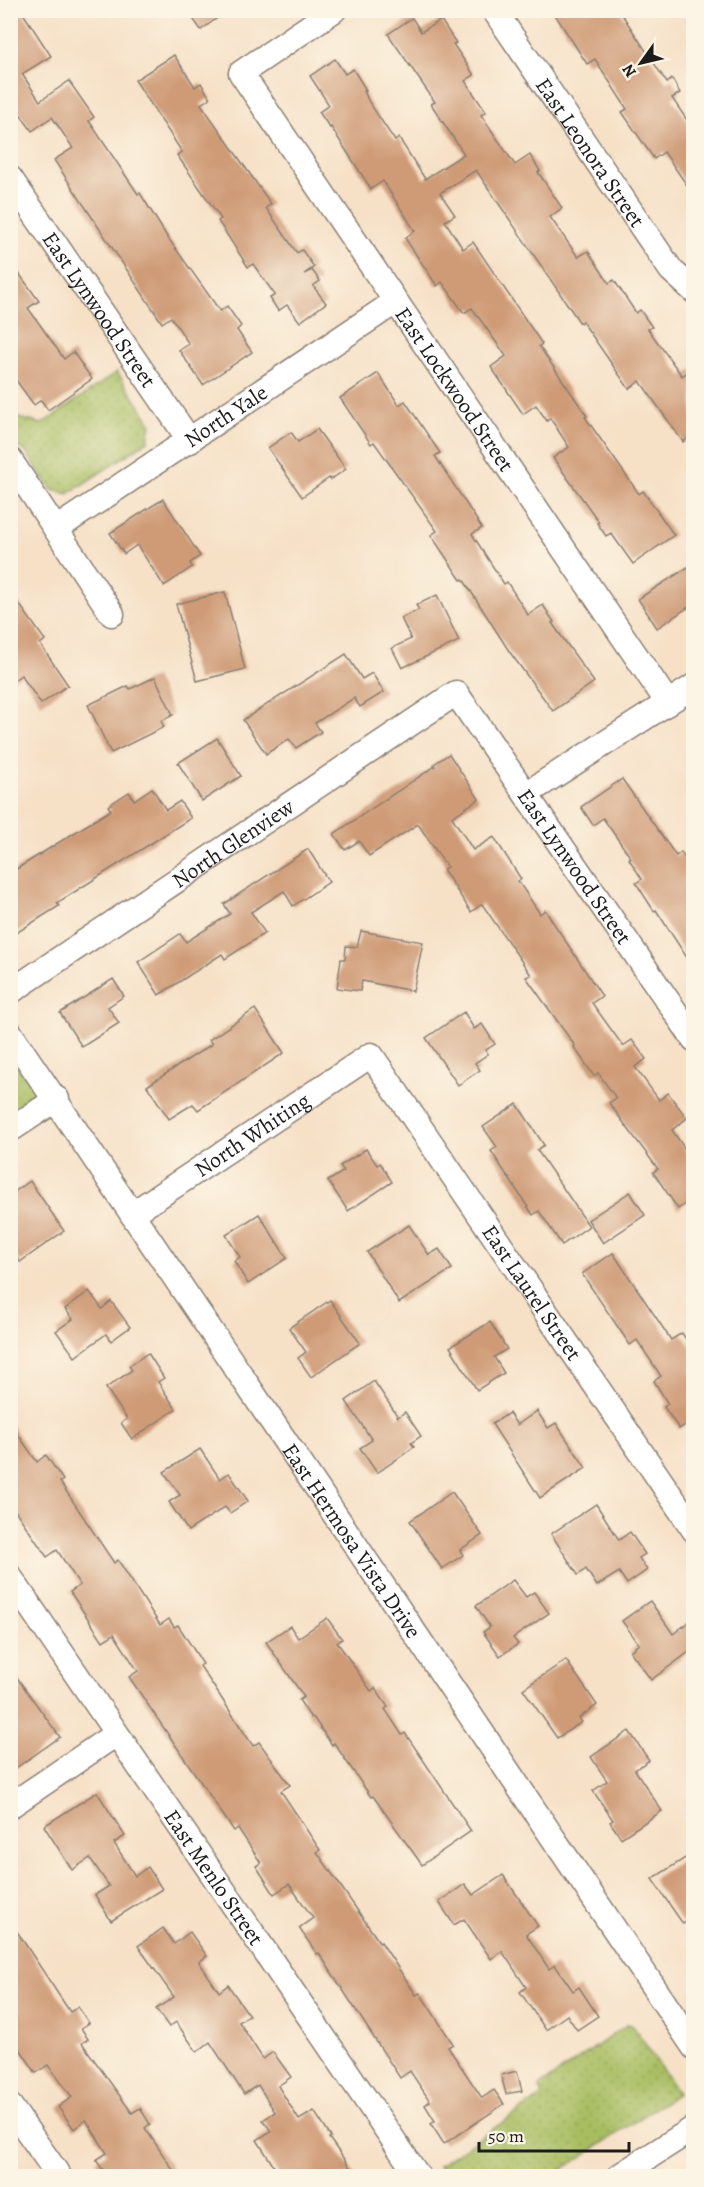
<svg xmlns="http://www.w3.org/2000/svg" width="704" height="2187" font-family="Alegreya,serif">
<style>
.grass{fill:url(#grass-dots);stroke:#626c3e;stroke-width:1.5}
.building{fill:#cf9b77}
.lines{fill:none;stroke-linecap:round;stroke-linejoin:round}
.minor-casing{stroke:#897e72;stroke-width:27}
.minor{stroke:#fff;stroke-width:24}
.labels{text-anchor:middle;stroke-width:6;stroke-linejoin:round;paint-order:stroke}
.street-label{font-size:22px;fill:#1c1c1c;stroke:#fcf5e5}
</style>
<defs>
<pattern id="grass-dots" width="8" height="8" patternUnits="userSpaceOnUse" patternTransform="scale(1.5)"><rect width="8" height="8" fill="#a7bd61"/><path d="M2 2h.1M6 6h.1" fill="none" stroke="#8fa254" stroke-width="1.8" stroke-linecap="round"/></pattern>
</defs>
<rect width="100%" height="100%" fill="#fcf5e5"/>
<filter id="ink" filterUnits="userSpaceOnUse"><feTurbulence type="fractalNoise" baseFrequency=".0167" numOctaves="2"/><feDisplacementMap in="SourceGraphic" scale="12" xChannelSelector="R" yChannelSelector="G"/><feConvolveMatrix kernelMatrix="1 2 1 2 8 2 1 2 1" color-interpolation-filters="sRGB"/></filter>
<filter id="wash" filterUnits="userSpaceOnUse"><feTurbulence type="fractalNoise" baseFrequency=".008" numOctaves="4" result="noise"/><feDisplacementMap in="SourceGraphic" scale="24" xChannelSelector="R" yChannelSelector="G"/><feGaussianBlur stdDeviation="1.35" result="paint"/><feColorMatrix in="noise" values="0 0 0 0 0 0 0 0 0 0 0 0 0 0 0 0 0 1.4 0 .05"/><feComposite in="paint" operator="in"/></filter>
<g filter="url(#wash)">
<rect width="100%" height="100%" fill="#f6e1c7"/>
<g class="grass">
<polygon points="117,372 151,423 148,441 68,494 52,490 25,451 11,443 11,416 42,424"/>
<polygon points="10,1033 57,1099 10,1130"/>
<polygon points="628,2024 633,2026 678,2093 553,2176 445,2176 438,2166 543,2095 539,2087"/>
</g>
<g id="blocks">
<g class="building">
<polygon points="10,10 21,10 51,56 22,74 40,101 69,81 94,117 89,121 138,194 140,193 166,235 220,311 227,306 241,326 237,330 252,352 203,385 179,350 189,344 171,317 162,323 54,160 73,148 52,117 32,131 10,100"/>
<polygon points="187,10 228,10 201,30"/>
<polygon points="552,10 619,10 667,83 672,79 680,93 672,98 693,129 693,194 664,152 654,159 622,112 627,109 595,59 587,64"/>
<polygon points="412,18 421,32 441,20 456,43 453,44 474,75 465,81 486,112 481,115 515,165 530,155 540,171 538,172 562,208 550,217 578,257 588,251 609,283 614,280 636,313 640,310 652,327 648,329 682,376 693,369 693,435 683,442 640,381 629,389 582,321 580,323 476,170 440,193 455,215 445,221 463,249 473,242 542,344 539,346 587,416 585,417 639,494 643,491 674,535 633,564 611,533 606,536 597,523 599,522 553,458 569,447 550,418 547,421 536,405 523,414 491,367 506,356 472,308 464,313 442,282 437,286 405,238 415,231 383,181 371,189 331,127 330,128 319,112 329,105 310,76 335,59 345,74 353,69 366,90 364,91 369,102 395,141 399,138 425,179 464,154 431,104 435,102 388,34"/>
<polygon points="174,55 195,87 201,83 210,98 201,104 271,204 266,208 297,253 302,250 314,267 304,274 312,270 320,281 313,286 326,303 300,322 287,305 278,311 270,298 275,295 253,264 248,267 218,221 221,219 177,155 182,152 135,80"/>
<polygon points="10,261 39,301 28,308 43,329 64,359 73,352 92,379 48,410 41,400 34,405 10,372"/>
<polygon points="378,373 399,405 405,401 440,453 435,456 482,528 472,534 504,584 507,582 528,615 543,605 554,622 552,623 594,682 553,711 509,651 463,579 461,580 431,535 437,531 374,442 371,444 340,398"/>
<polygon points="317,429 346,469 330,480 329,478 302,497 268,448 291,432 298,442"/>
<polygon points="163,499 200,556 190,563 192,567 164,586 137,545 124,554 110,533"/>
<polygon points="688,567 693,576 693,604 657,628 638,599"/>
<polygon points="10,591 45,640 40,644 68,685 41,704 21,675 10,683"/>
<polygon points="225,592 245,669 197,681 176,604"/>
<polygon points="437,595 459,641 402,668 392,648 411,639 401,618 419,610 416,605"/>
<polygon points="346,654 362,679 372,673 384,692 360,707 354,698 315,723 321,732 296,748 289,739 266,754 243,720"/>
<polygon points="155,677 173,715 161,721 164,727 111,753 88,705 128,686 130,689"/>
<polygon points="217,738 241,776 202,801 178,763"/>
<polygon points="449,754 479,799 452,817 473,850 494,837 521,879 518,881 540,914 545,910 602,996 592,1003 623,1046 632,1040 646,1059 635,1067 659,1100 668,1093 687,1118 672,1130 693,1161 693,1198 678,1209 653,1172 658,1169 609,1103 616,1098 598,1073 594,1076 574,1047 575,1046 526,977 531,975 482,904 471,912 443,869 447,867 418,824 369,856 359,841 345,850 334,834 435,766 434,764"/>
<polygon points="622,779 676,856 681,852 693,870 693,967 656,910 654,911 636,883 642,879 629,859 631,858 603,818 593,825 581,807"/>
<polygon points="152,788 166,810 180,801 191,818 57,903 59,906 10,937 10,873 111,810 108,806 129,792 134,800"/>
<polygon points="308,849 329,882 293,906 284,891 251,912 265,933 225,959 222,954 159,995 138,962 180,934 186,942 230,914 224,904"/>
<polygon points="361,931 423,942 413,991 362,981 360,991 337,988 341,959 345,959 346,946 357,947"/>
<polygon points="113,979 124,996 108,1007 119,1023 82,1047 60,1013"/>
<polygon points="255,1009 284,1053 198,1110 193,1104 169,1119 147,1086 212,1044 209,1040"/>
<polygon points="464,1012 474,1029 482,1024 495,1044 486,1050 488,1054 475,1063 480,1070 458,1085 426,1038"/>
<polygon points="517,1104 544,1145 537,1150 589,1226 562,1245 539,1211 533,1215 491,1151 497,1147 483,1127"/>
<polygon points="366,1149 377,1165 380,1163 392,1182 348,1211 328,1181 344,1171 340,1166"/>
<polygon points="30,1181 64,1231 20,1262 10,1249 10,1195"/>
<polygon points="630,1192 645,1215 603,1243 588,1220"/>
<polygon points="259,1214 287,1258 248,1284 234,1261 240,1257 226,1235"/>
<polygon points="409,1225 429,1255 439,1249 452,1269 399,1303 367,1252"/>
<polygon points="613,1253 671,1340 682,1333 693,1350 693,1420 679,1429 664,1407 668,1404 654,1381 661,1376 637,1340 630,1345 582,1274"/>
<polygon points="89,1291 102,1309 111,1301 130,1327 111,1341 106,1334 75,1357 56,1331 73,1319 65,1309"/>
<polygon points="330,1300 360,1343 311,1377 298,1358 306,1352 289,1328"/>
<polygon points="490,1322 507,1349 494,1357 504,1373 477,1390 450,1347"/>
<polygon points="148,1353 164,1378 158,1382 176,1409 132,1439 121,1423 127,1419 106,1388 132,1370 129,1366"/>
<polygon points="374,1381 398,1417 405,1412 421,1436 411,1443 414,1447 377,1473 360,1448 372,1440 346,1401"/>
<polygon points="537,1411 548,1428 556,1423 586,1468 540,1498 492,1424 509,1413 517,1425"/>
<polygon points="10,1423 37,1462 46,1455 63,1480 60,1482 114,1563 118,1560 160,1625 169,1619 174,1627 178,1625 203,1664 200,1666 214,1687 253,1746 259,1742 290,1785 281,1791 320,1850 317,1852 380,1943 381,1942 416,1995 420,1993 453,2044 448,2047 482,2098 494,2090 504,2104 444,2144 431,2124 435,2121 425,2105 430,2101 410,2071 400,2078 319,1953 317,1954 299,1928 313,1918 289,1884 274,1894 256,1866 261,1863 238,1828 234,1831 129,1677 138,1671 114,1634 103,1641 70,1592 80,1585 57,1550 47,1557 10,1503"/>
<polygon points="200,1449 220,1479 229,1473 248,1501 230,1513 225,1507 188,1531 169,1502 180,1495 164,1472"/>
<polygon points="452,1492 482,1535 460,1550 463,1555 442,1569 410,1521"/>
<polygon points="596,1504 619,1540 630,1532 645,1554 639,1558 647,1570 627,1584 619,1572 597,1586 586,1569 578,1575 551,1534"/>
<polygon points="513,1580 526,1597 534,1592 549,1613 513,1638 518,1644 500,1656 483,1632 490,1627 476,1606"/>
<polygon points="650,1601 673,1634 693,1619 693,1649 651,1680 630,1651 639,1644 622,1621"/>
<polygon points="327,1618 342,1639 337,1642 371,1691 375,1688 388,1707 385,1709 402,1735 405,1733 471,1831 422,1865 373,1796 371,1797 334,1743 332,1745 313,1717 311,1718 299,1700 304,1697 266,1642 290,1626 298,1638"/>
<polygon points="566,1660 597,1705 579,1718 582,1722 557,1738 523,1689"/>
<polygon points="10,1668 60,1737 10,1772"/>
<polygon points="629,1731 649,1760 635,1770 662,1811 621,1838 610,1822 613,1820 593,1791 607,1781 591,1757"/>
<polygon points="97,1792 125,1836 114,1843 135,1876 148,1867 162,1889 111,1921 95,1895 109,1886 90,1858 72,1870 44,1826"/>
<polygon points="693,1853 693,1917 683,1924 652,1879"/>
<polygon points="503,1875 538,1926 526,1934 549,1969 555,1965 573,1991 579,1987 598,2016 577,2030 567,2015 546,2030 520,1992 526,1987 502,1951 491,1959 464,1919 454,1925 439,1902 465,1884 473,1895"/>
<polygon points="10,1921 70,2012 78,2007 89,2023 81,2028 88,2039 82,2043 132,2113 140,2108 150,2124 145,2128 177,2176 107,2176 96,2160 107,2153 86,2120 74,2129 58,2107 72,2097 48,2065 36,2073 16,2043 10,2046"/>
<polygon points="163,1928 174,1944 190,1932 207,1956 199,1962 219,1992 228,1985 249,2015 239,2022 263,2059 273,2052 291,2077 278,2086 299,2120 314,2111 331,2137 329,2138 356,2176 280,2176 257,2140 271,2131 263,2120 275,2112 258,2085 244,2094 210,2042 197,2052 176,2022 169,2027 156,2009 174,1997 138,1946"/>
<polygon points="517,2071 522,2091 506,2094 501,2075"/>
</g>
</g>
</g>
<g filter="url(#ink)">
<use href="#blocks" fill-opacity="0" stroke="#897e72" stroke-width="1.5"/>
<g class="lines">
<g class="minor-casing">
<g id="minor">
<path id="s1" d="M 334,10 L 241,73 L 668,703"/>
<path id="s2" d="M 494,10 L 671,270 L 694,291"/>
<path id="s3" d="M 10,178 L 190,441"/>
<polyline points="10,460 112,614"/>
<path id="s4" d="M 56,529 L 395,302"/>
<polyline points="526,794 694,686"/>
<path id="s5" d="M 10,992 L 456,693 L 694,1039"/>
<path id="s6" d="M 10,1033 L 694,2047"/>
<polyline points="10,1130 57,1099"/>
<path id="s7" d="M 132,1214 L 371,1055 L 694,1530"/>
<path id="s8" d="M 10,1577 L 418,2176"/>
<polyline points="10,1806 116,1734"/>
<polyline points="10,2106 59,2176"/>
<polyline points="619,2176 694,2128"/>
</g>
</g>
<use href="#minor" class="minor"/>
</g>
</g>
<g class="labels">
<g class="street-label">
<text dy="8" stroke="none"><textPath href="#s2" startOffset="172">East Leonora Street</textPath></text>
<text dy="8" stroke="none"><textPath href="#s3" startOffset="159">East Lynwood Street</textPath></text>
<text dy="8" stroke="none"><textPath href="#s1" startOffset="494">East Lockwood Street</textPath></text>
<text dy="8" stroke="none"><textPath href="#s4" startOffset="204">North Yale</textPath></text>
<text dy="8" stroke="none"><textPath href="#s5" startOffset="268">North Glenview</textPath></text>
<text dy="8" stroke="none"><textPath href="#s5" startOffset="747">East Lynwood Street</textPath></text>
<text dy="8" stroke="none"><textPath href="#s7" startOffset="144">North Whiting</textPath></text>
<text dy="8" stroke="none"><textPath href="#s7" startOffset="574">East Laurel Street</textPath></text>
<text dy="8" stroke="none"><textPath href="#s6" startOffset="612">East Hermosa Vista Drive</textPath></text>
<text dy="8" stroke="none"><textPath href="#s8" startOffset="363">East Menlo Street</textPath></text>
</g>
</g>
<rect width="704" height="2187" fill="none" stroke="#fcf5e5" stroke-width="36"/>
<g transform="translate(641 63) rotate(236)" stroke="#fcf5e5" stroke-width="4.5" paint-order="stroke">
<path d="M0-4.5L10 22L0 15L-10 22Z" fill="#1c1c1c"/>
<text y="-9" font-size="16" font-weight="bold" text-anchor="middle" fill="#1c1c1c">N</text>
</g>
<path d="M479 2142v9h150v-9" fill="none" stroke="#1c1c1c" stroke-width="3"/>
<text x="488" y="2142" font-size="18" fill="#1c1c1c" stroke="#fcf5e5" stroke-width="4.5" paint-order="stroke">50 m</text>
</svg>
